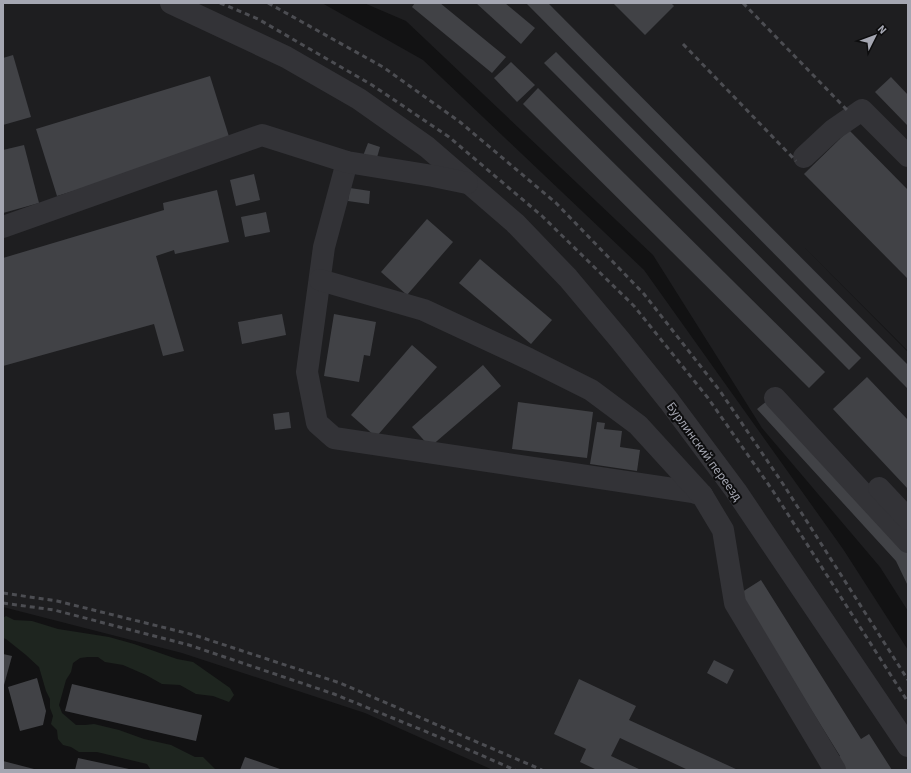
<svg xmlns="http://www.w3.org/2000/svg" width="911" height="773" font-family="'Source Sans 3',sans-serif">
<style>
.built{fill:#1e1e20}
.green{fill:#1e251f}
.building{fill:#414246}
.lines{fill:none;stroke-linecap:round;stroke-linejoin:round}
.minor{stroke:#333337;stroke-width:22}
.rail{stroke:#4c4d52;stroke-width:3;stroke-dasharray:5 4;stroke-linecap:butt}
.labels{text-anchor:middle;stroke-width:4;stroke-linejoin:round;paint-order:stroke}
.street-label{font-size:13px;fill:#a5a7b2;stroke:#0d0d0e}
</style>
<rect width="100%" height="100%" fill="#121213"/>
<g class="built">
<polygon points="3,3 322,3 423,60 644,270 843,549 908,650 908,770 493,770 365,713 182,653 3,607"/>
<polygon points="364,3 908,3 908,351 799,242 908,352 908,611 880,567 762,428 653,255 406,21"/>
</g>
<polygon class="green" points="6,616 14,620 32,621 58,629 109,637 134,644 177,659 193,662 230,688 234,695 229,702 213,696 196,694 180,685 162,684 146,675 123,665 105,662 98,657 88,657 80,658 73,663 71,672 66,680 59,705 62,713 76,725 85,725 94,724 119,730 144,739 171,745 195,757 203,757 216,770 151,770 147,764 97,752 79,752 71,747 63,745 58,739 57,730 51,724 53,716 50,708 50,699 46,691 39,667 26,655 6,639 3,638 3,618"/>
<g class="building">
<polygon points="415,3 440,3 506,57 492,73 412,7"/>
<polygon points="476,3 505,3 535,28 521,44"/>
<polygon points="526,3 548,3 908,365 908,389"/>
<polygon points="613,3 671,3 674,6 645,35"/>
<polygon points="556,52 861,358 849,370 544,63"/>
<polygon points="13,55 31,117 3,125 3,58"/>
<polygon points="511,62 535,85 517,102 494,78"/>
<polygon points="210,76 231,143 57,196 36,129"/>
<polygon points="891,77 908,95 908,126 875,92"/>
<polygon points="538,88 825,372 809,388 523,104"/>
<polygon points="849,130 908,190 908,279 804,174"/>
<polygon points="368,143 380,147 376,161 363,156"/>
<polygon points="24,145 39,203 3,213 3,150"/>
<polygon points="254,174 260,200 236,206 230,180"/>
<polygon points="350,188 370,191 369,204 348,201"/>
<polygon points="217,190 229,242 175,254 174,250 156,256 184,351 163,356 154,324 3,366 3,258 164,210 163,203"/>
<polygon points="266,212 270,232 245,237 241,217"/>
<polygon points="427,219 453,242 407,295 381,272"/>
<polygon points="480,259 552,320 531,344 459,283"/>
<polygon points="282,314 286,335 242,344 238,322"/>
<polygon points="334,314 376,322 370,356 364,355 359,382 324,376"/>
<polygon points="412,345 437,367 376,437 351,415"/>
<polygon points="483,365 501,386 430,447 412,427"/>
<polygon points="867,377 908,420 908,489 833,409"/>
<polygon points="768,400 908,551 908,586 896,561 757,409"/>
<polygon points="518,402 593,412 587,458 512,449"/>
<polygon points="289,412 291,428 275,430 273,414"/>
<polygon points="597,422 605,423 604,429 622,431 620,447 640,450 637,471 590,464"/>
<polygon points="761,580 861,739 869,734 892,770 846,770 838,757 840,756 739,594"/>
<polygon points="3,654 12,656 4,685 3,685"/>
<polygon points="714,660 734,670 727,684 707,673"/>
<polygon points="37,678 46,711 43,725 20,731 8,687"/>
<polygon points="579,679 636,706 629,720 738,770 688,770 620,738 611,756 641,770 597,770 580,762 586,749 554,734"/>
<polygon points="72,684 202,715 196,741 65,711"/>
<polygon points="245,757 283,770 240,770"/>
<polygon points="78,758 129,769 128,770 75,770"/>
<polygon points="3,761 34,769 34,770 3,770"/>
</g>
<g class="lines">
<g class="minor">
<polyline points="171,3 286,57 359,99 427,147 515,223 568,278 620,340 669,401 736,491 908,746"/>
<polyline points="804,157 833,130 862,110 908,156"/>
<polyline points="347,162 324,247 307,372 317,423 334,438 693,492 702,495"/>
<polyline points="3,227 262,135 347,162 433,176 467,183"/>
<polyline points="320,280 424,310 529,359 591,390 638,425 702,495 723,530 735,603 835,770"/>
<polyline points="775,398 908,542"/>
<polyline points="879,488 908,519"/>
</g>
<g class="rail">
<polyline points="220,3 258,19 372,85 449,137 542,216 634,306 708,398 773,491 908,702"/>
<polyline points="268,3 383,67 460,122 556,203 644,294 720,391 783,484 908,680"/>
<polyline points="743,3 848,111"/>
<polyline points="683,44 796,161"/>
<polyline points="3,593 57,601 194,635 340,683 542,770"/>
<polyline points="3,603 54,610 189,645 334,694 444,739 515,770"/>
</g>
</g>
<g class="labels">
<g class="street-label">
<text transform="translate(705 451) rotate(54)" y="5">Бурлинский переезд</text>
</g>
</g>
<rect width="911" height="773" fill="none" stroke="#a5a7b2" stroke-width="8"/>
<g transform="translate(875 36) rotate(48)" stroke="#0d0d0e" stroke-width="3" paint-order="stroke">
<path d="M0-3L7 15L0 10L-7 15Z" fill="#a5a7b2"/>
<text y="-6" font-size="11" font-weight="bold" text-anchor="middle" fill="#a5a7b2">N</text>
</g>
</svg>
